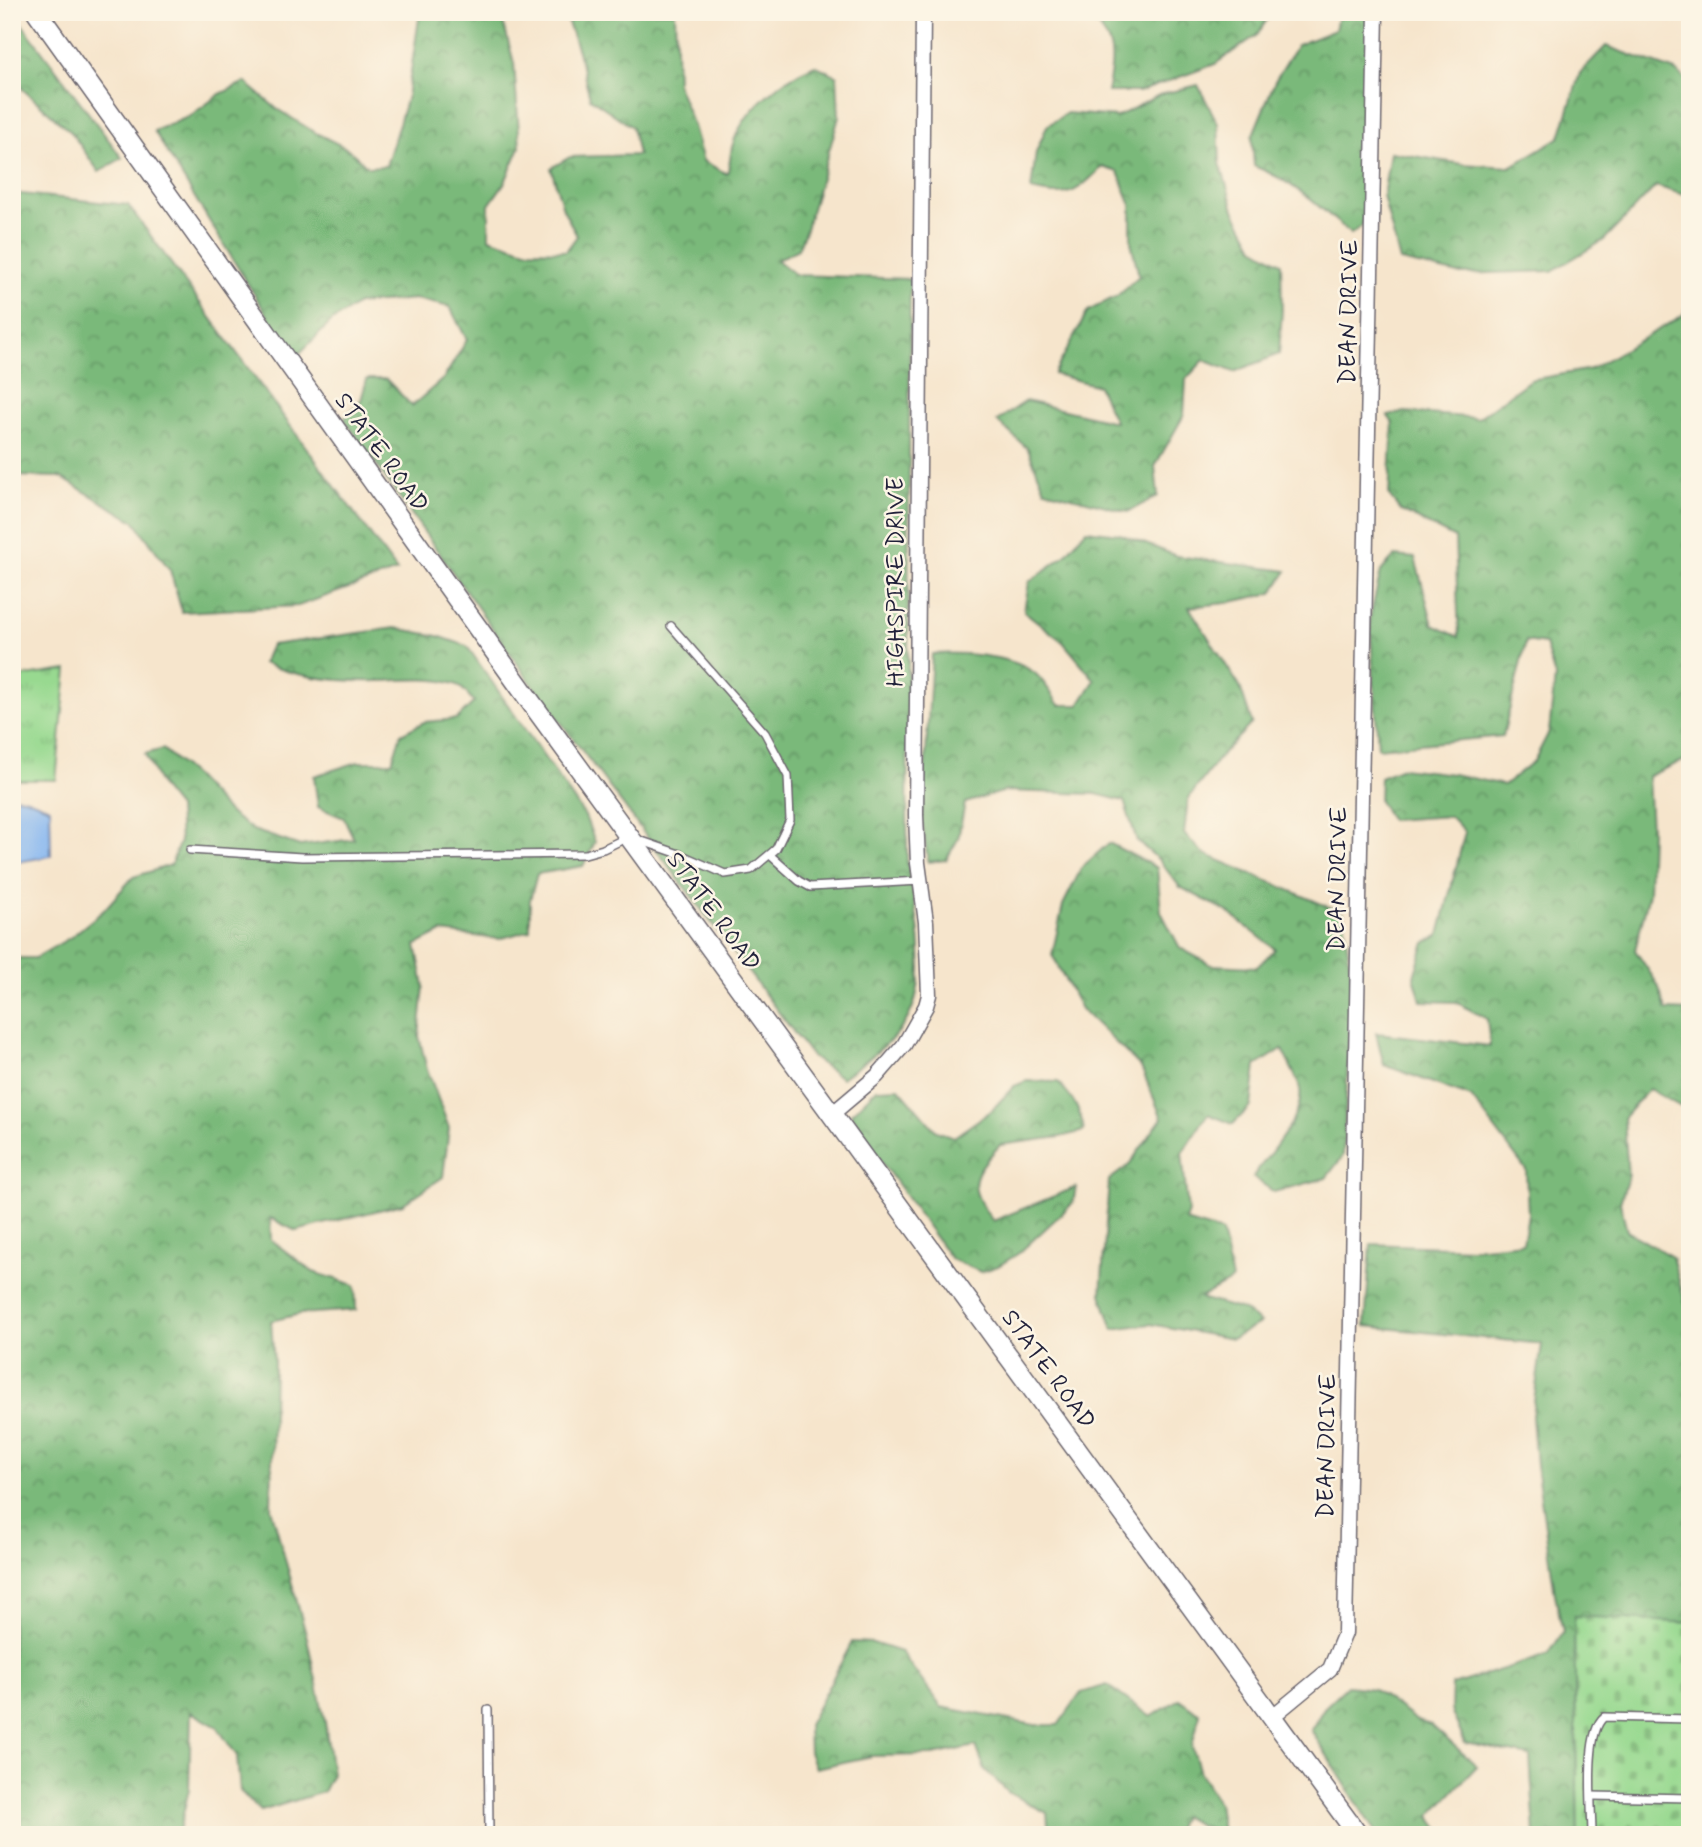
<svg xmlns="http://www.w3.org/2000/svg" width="1702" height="1847" font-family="Mynerve,sans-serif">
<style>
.grass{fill:url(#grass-tufts);stroke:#5d7e66;stroke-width:2}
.forest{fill:url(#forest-crowns);stroke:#4e6e5a;stroke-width:2}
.cemetery{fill:url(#cemetery-stones);stroke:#5d7e66;stroke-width:2}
.water{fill:#84b5f0;stroke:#536c96;stroke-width:2}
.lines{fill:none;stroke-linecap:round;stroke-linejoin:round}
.lane-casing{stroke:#6c666e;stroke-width:10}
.street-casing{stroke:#6c666e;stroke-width:17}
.secondary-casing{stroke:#6c666e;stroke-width:22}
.lane{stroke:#fff;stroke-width:7}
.street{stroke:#fff;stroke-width:14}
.secondary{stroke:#fff;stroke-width:19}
.labels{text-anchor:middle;stroke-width:5;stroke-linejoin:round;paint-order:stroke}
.street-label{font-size:24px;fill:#22223b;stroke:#fcf5e5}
</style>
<defs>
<pattern id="grass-tufts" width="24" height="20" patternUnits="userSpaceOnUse" patternTransform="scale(1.75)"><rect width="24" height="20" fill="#98d990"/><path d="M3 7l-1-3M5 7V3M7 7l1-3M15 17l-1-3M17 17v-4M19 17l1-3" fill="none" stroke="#83ba7d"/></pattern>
<pattern id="forest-crowns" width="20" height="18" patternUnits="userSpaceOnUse" patternTransform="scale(1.75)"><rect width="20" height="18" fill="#7ab97a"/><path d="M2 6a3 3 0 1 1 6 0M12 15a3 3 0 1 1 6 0" fill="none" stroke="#649665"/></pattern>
<pattern id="cemetery-stones" width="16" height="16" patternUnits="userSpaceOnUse" patternTransform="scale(1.75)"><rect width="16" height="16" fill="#98d990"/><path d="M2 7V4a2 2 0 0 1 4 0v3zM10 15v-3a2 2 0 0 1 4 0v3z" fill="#83ba7d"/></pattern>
</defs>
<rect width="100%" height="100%" fill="#fcf5e5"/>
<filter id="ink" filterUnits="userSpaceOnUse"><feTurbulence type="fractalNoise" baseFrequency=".0143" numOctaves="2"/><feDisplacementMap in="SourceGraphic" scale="14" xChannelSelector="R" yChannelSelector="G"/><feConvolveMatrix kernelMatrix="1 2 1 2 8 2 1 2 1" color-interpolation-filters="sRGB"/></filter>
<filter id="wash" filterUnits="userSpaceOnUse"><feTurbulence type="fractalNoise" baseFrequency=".00686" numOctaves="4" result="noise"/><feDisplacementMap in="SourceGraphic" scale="28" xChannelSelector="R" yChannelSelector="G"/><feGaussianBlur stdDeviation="1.57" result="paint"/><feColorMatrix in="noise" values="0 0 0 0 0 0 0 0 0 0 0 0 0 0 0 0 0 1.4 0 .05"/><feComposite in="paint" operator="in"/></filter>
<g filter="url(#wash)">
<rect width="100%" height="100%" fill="#f6e5cc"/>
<polygon class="grass" points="67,670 56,780 12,780 12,678"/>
<g class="forest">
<polygon points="13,12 122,158 99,172 71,132 18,85 12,86"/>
<path d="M 420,12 L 506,12 L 503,22 L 514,63 L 520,147 L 505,182 L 489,205 L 489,238 L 526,250 L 566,251 L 577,236 L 563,209 L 551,168 L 570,157 L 638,155 L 632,127 L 590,98 L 578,51 L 564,12 L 675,12 L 677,84 L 693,126 L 703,161 L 727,174 C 730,165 730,156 732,147 C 743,109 780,80 815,65 L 837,76 L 839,117 L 806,229 L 798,249 L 777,260 L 796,275 L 910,279 L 907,862 C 916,912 935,986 900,1030 C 884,1049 862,1063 842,1078 L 813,1058 L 529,680 L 344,419 L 361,400 L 367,379 L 386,379 L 412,406 L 444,378 L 467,340 L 450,307 L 415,299 L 358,304 L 331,322 L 294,359 L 154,131 L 190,116 L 220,94 L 245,82 L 277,109 L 316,133 L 348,149 L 368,167 L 386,166 L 407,97 Z"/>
<path d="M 1085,12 L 1272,12 L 1257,35 L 1215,64 L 1139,92 L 1107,92 C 1115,53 1115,40 1085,12 Z"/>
<path d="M 1339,12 L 1370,12 L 1367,207 L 1362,226 L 1351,234 C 1319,206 1294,182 1254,166 L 1252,137 L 1275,81 L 1297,45 L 1335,30 Z"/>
<polygon points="1606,46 1675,71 1690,82 1690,197 1656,186 1604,240 1552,271 1459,274 1400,261 1383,196 1390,152 1462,164 1510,167 1560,137 1580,73"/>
<path d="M 1198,85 L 1218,124 L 1220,163 L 1234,210 L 1254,247 L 1281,263 L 1282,310 L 1279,354 L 1234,372 L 1204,360 L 1186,379 L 1184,415 L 1155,466 L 1158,496 L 1128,512 L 1045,490 L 1028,449 L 997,421 L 1026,401 L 1115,422 L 1098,386 L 1054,374 L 1088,311 L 1117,296 L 1139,276 L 1131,242 L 1131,205 L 1118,172 L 1102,167 C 1075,194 1069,199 1031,190 L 1036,152 L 1047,126 L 1067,113 L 1117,117 L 1159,95 Z"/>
<polygon points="12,193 128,205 397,571 298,606 182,612 170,570 134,521 60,477 12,476"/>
<polygon points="1690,302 1690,758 1648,776 1651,830 1649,893 1635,950 1658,985 1666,1010 1690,1011 1690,1112 1649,1089 1624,1117 1628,1177 1620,1203 1627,1231 1672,1257 1690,1318 1690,1623 1574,1617 1578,1835 1535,1835 1530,1756 1465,1743 1451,1710 1452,1685 1548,1655 1563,1632 1555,1594 1536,1465 1532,1416 1542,1344 1365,1326 1371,1244 1472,1248 1523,1243 1528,1214 1526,1170 1471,1097 1384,1065 1376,1033 1490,1046 1487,1019 1456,1002 1421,1001 1414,976 1425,943 1439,935 1465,832 1450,816 1391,820 1379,801 1380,777 1402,768 1453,774 1504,785 1534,761 1549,732 1555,677 1545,644 1526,641 1503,736 1378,748 1370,618 1381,571 1395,556 1415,558 1433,625 1459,637 1455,538 1401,511 1389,496 1393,423 1388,416 1404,412 1478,418 1530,380 1591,369 1683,315"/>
<path d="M 1086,530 L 1120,534 L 1177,556 L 1287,571 L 1272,593 L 1226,603 L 1189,607 L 1240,687 L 1252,723 L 1223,753 L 1188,799 L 1184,834 L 1204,854 L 1343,913 L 1352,982 L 1343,1156 L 1326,1178 L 1274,1192 L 1253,1177 C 1267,1155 1305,1116 1300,1090 C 1298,1077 1287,1062 1282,1049 L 1256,1066 L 1251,1106 L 1233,1124 L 1208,1114 L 1182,1153 L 1188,1212 L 1185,1221 L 1222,1232 L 1232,1280 L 1200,1298 L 1243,1310 L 1260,1323 L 1232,1339 L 1150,1324 L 1113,1329 L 1101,1294 L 1109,1180 L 1128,1166 L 1162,1118 L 1141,1067 L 1081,1009 L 1052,955 L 1063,905 L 1082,867 L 1109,843 L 1157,868 L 1161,912 L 1180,948 L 1211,965 L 1257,967 L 1275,949 L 1228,912 L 1180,887 L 1159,860 L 1137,841 L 1124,801 L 1096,794 L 1005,791 L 965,803 L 958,839 L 946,860 L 928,862 L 922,822 L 932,654 C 961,652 1007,655 1032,671 C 1043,678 1052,695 1059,705 L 1079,705 L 1095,680 L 1063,642 L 1024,611 L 1029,582 L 1064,556 Z"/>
<path d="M 395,628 L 438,636 L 467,646 L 585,816 L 595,842 L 583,866 L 537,874 L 530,900 L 530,930 L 499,939 L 442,932 L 416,945 L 424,986 L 419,1036 L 426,1066 L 449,1128 L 443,1177 L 403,1204 L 296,1231 L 270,1218 L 271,1240 L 313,1272 L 355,1285 L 356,1310 L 300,1314 L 271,1321 L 274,1363 L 271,1508 L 307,1638 L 325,1722 L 332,1774 L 323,1792 L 261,1811 L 240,1791 L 237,1756 L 217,1727 L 191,1712 L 189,1789 L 178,1835 L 12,1835 L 12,958 L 35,958 L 71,937 L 104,910 L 133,877 L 171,865 L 180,841 L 178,808 L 162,788 L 145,754 L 163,749 L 194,776 L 228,812 L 253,830 L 300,846 L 354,839 L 344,818 L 318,807 L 314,776 L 358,762 L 392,762 L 401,734 L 424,722 L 457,719 L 474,702 C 469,696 462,686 455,684 C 431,677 404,680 380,681 C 340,682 299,678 263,663 L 271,645 Z"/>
<path d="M 1027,1081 L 1058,1082 C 1072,1097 1081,1110 1084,1131 L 1060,1137 L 1000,1145 C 971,1176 966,1185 993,1221 L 1076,1187 L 1073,1203 L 1019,1253 L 998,1266 L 981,1272 L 951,1259 L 880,1160 L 872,1144 L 851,1114 L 876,1089 L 899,1088 L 936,1131 L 954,1137 L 991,1111 L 1014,1086 Z"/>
<polygon points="852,1642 873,1643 901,1652 941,1707 1035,1725 1058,1725 1081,1693 1107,1685 1151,1717 1179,1699 1200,1714 1192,1746 1200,1773 1218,1803 1222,1832 1207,1829 1182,1816 1174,1835 1049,1835 1047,1813 1009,1793 985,1770 976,1746 933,1755 872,1756 815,1768 809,1752 808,1725"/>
<polygon points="1347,1686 1373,1689 1417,1721 1431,1725 1477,1766 1430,1816 1444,1835 1377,1835 1311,1730 1324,1708"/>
</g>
<polygon class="cemetery" points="1574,1616 1690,1623 1690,1835 1578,1835"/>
<polygon class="water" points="12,797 25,798 50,808 51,856 12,863"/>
</g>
<g filter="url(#ink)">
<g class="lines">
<g class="lane-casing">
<g id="lane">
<polyline points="639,840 682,855 725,874 751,870 776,849 790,820 788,776 765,733 671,626"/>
<polyline points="190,850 302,857 585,854 603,849 628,837"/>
<polyline points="770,855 799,881 810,887 920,881"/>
<polyline points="488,1710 489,1835"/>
<polyline points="1592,1796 1690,1798"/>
<path d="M 1592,1835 C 1592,1809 1584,1733 1604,1717 L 1690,1719"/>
</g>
</g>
<g class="street-casing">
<g id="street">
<polyline points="832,1114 877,1076 904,1045 926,1006 929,995 926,922 918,863 916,815 923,12"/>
<polyline points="1273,1716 1330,1669 1345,1633 1376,12"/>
</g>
</g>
<g class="secondary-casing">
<polyline id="secondary" points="37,12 530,701 1358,1835"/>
</g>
<use href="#lane" class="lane"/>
<use href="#street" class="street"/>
<use href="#secondary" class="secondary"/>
</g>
</g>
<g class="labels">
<g class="street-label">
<text transform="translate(1348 312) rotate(-89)" y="8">DEAN DRIVE</text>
<text transform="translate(382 452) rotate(54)" y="8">STATE ROAD</text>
<text transform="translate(895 582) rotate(-90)" y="8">HIGHSPIRE DRIVE</text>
<text transform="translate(1337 879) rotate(-89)" y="8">DEAN DRIVE</text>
<text transform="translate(714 911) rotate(54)" y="8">STATE ROAD</text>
<text transform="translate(1049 1369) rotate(54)" y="8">STATE ROAD</text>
<text transform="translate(1326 1446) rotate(-89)" y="8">DEAN DRIVE</text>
</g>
</g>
<rect width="1702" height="1847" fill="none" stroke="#fcf5e5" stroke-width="42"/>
</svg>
